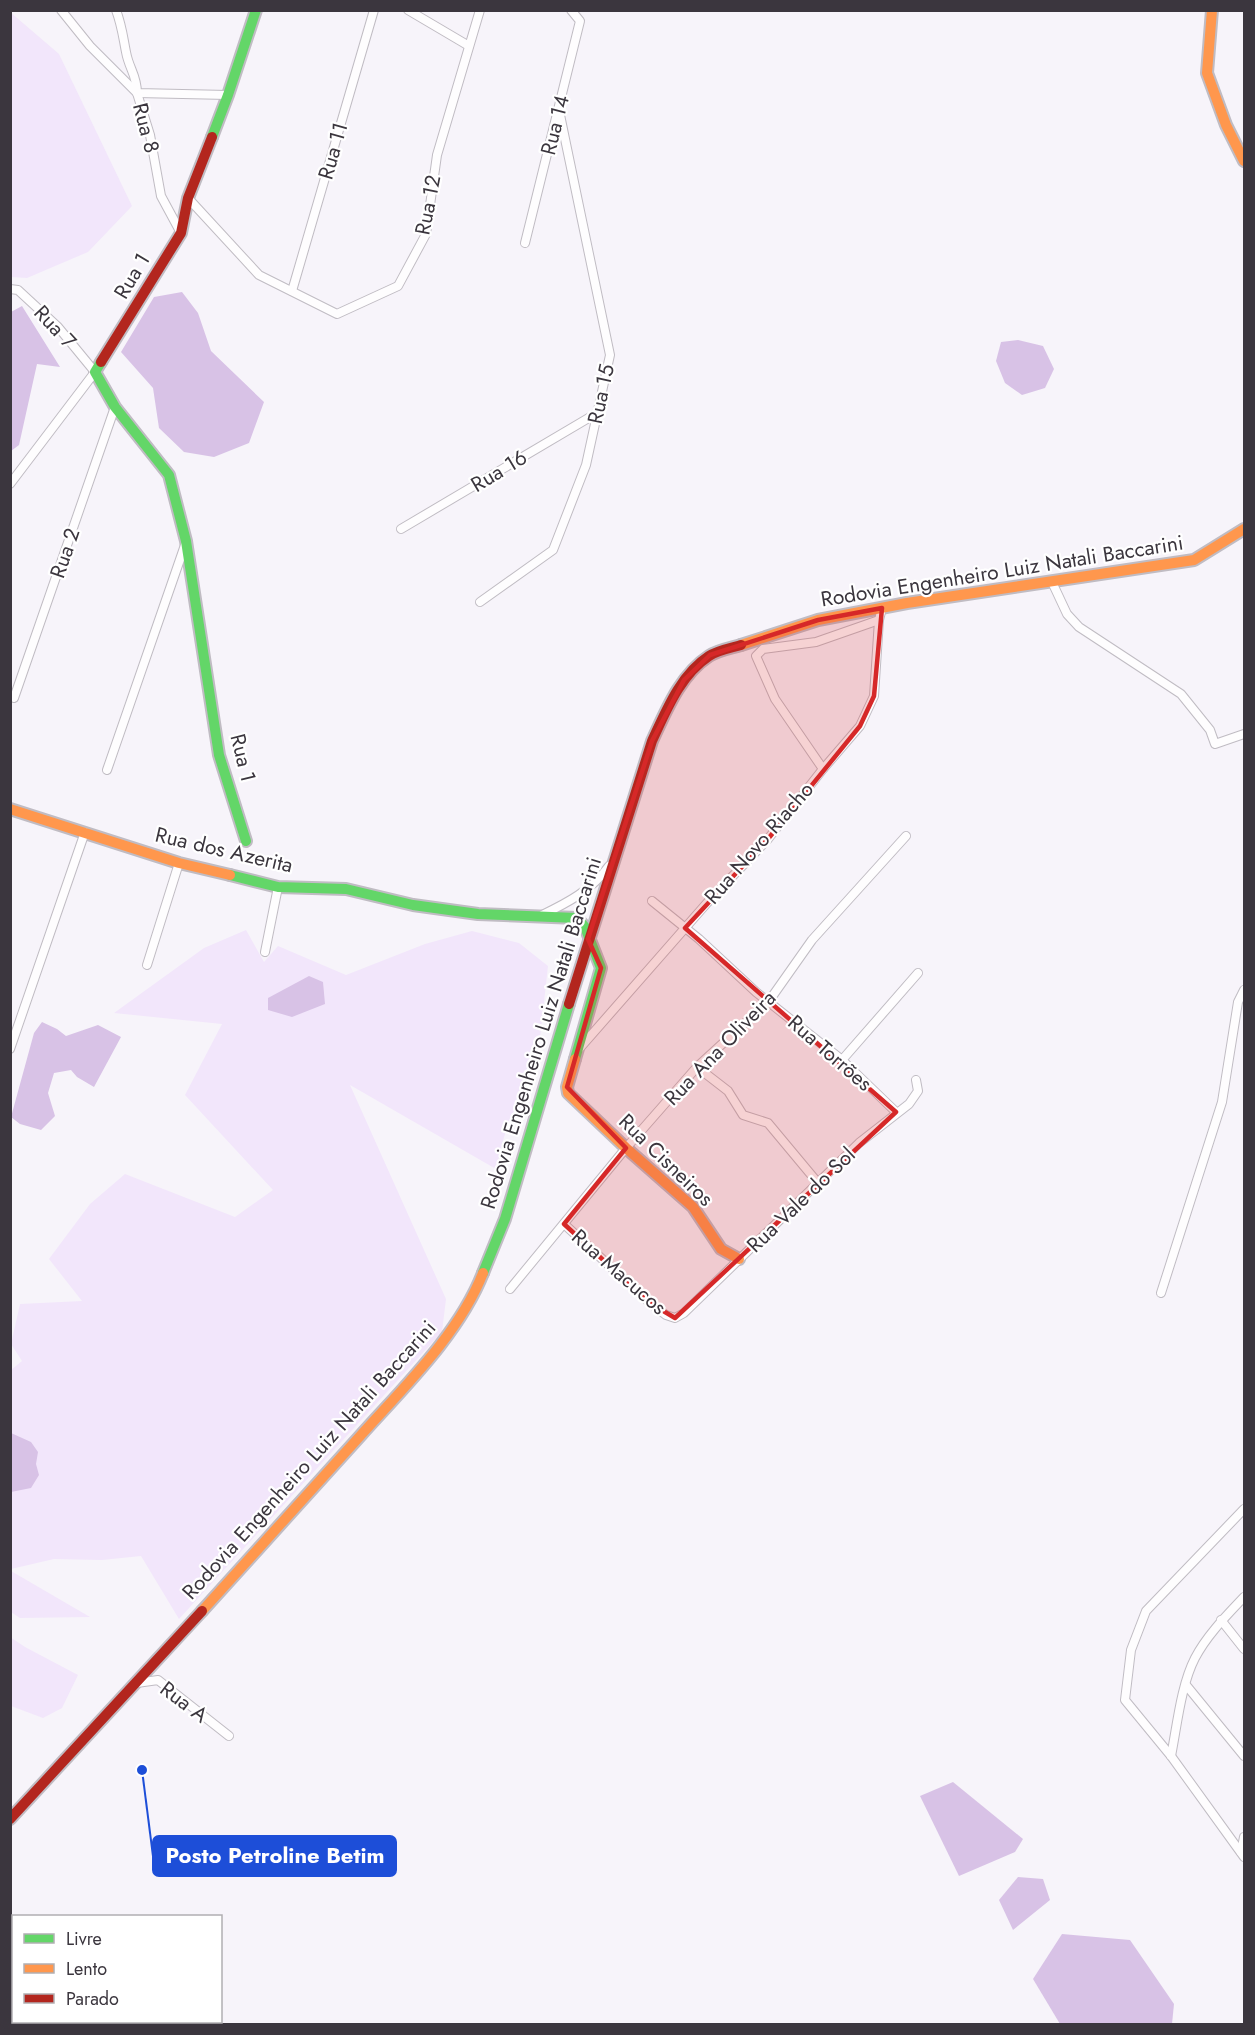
<svg xmlns="http://www.w3.org/2000/svg" width="1255" height="2035" font-family="Jost,sans-serif">
<style>
.green{fill:#f2e6fb}
.water{fill:#d8c2e6}
.lines{fill:none;stroke-linecap:round;stroke-linejoin:round}
.street-casing{stroke:#c0bcc3;stroke-width:10}
.fast-casing{stroke:#c0bcc3;stroke-width:14}
.slow-casing{stroke:#c0bcc3;stroke-width:14}
.jam-casing{stroke:#c0bcc3;stroke-width:14}
.street{stroke:#fefdfe;stroke-width:8}
.fast{stroke:#63d668;stroke-width:10}
.slow{stroke:#ff974d;stroke-width:10}
.jam{stroke:#b3261e;stroke-width:10}
.marked{fill:#d62828;fill-opacity:0.2;stroke:#d62828;stroke-width:4.5;stroke-linejoin:round}
.labels{text-anchor:middle;stroke-width:4.5;stroke-linejoin:round;paint-order:stroke}
.street-label{font-size:21px;fill:#3b363e;stroke:#fff}
.leader{fill:none;stroke:#1d4ed8;stroke-width:2}
.callout-dot{fill:#1d4ed8;stroke:#fff;stroke-width:2}
.callout{fill:#1d4ed8;stroke:#1d4ed8;stroke-width:2}
.callout-label{font-size:22px;text-anchor:middle;font-weight:bold;fill:#fff}
</style>
<rect width="100%" height="100%" fill="#f7f4fa"/>
<g class="green">
<polygon points="10,12 59,54 132,206 88,252 27,278 11,277"/>
<polygon points="246,930 264,962 278,946 346,975 425,944 472,931 519,943 548,966 539,1047 504,1137 496,1169 350,1085 446,1299 442,1332 179,1619 141,1556 102,1560 54,1559 11,1569 11,1370 22,1361 11,1344 20,1304 82,1301 49,1259 90,1204 125,1174 235,1217 273,1190 185,1095 222,1024 114,1013 204,948"/>
<polygon points="11,1571 90,1617 20,1618 11,1612"/>
<polygon points="10,1637 25,1647 78,1675 62,1708 43,1718 11,1706"/>
</g>
<g class="water">
<polygon points="182,292 198,313 211,351 264,402 249,443 214,457 184,452 159,428 153,388 121,352 154,297"/>
<polygon points="22,306 60,367 37,364 19,445 11,451 11,312"/>
<polygon points="1018,340 1043,346 1054,369 1045,388 1022,395 1005,383 996,361 1001,342"/>
<polygon points="309,976 323,982 325,1004 292,1017 268,1010 268,998"/>
<polygon points="42,1022 57,1029 66,1036 98,1025 121,1037 94,1087 77,1077 71,1070 54,1073 48,1093 55,1116 41,1130 20,1124 11,1117 34,1033"/>
<polygon points="11,1433 31,1442 38,1452 36,1464 39,1475 31,1488 11,1492"/>
<polygon points="953,1782 1023,1839 1015,1852 959,1876 920,1796"/>
<polygon points="1018,1877 1043,1879 1050,1900 1013,1930 999,1900"/>
<polygon points="1062,1934 1130,1940 1174,2004 1172,2024 1060,2024 1033,1979"/>
</g>
<g class="lines">
<g class="street-casing">
<g id="street">
<polyline points="61,10 90,46 137,93 150,135 161,196 181,233"/>
<path d="M 116,10 C 122,26 123,37 126,52 C 129,69 137,75 137,93 L 228,95"/>
<polyline points="408,10 469,46"/>
<polyline points="188,198 259,275 337,314 398,286 426,234 437,155 480,10"/>
<polyline points="525,243 580,21 571,10"/>
<polyline points="10,289 18,290 58,327 95,372 10,484"/>
<polyline points="292,291 374,10"/>
<polyline points="401,529 597,413"/>
<polyline points="1052,582 1067,614 1079,627 1181,694 1210,730 1215,744 1244,734"/>
<polyline points="480,602 553,550 586,465 610,355 559,110"/>
<polyline points="14,698 115,407"/>
<polyline points="823,769 775,699 756,656 763,649 816,642 879,620"/>
<polyline points="107,770 185,545"/>
<polyline points="652,901 699,939 756,992 842,1060 896,1112"/>
<path d="M 542,915 C 567,903 592,890 609,866"/>
<polyline points="265,952 278,887"/>
<polyline points="147,965 179,863"/>
<polyline points="10,1049 85,832"/>
<polyline points="579,1049 707,903 768,839 823,769 860,726 874,696 879,620 882,608"/>
<polyline points="842,1060 918,973"/>
<polyline points="697,1067 728,1091 743,1115 768,1123 818,1183"/>
<polyline points="564,1224 650,1303 666,1315 675,1318 684,1313 859,1143 909,1104 918,1091 916,1080"/>
<polyline points="510,1289 626,1148 697,1067 769,1001 812,940 906,836"/>
<polyline points="1161,1293 1222,1102 1238,1002 1244,990"/>
<polyline points="1244,1509 1146,1611 1131,1650 1125,1700 1171,1756 1244,1857"/>
<polyline points="1221,1620 1244,1649"/>
<polyline points="137,1683 158,1680 229,1736"/>
<polyline points="1186,1685 1244,1756"/>
<path d="M 1171,1756 C 1177,1726 1181,1685 1195,1658 C 1207,1635 1227,1615 1244,1597"/>
<polyline points="1241,1852 1244,1837"/>
</g>
</g>
<g class="fast-casing">
<g id="fast">
<polyline points="212,137 228,95 256,10"/>
<polyline points="101,362 95,372 115,407 169,475 186,541 219,755 246,841"/>
<polyline points="230,875 278,887 346,889 413,905 478,914 577,918 585,927 601,968 575,1059"/>
<polyline points="483,1273 505,1219 569,1004"/>
</g>
</g>
<g class="slow-casing">
<g id="slow">
<polyline points="1212,10 1207,73 1226,125 1244,161"/>
<polyline points="741,645 818,620 907,603 1194,560 1244,529"/>
<polyline points="10,809 179,863 230,875"/>
<polyline points="575,1059 567,1087 568,1093 626,1148 693,1207 721,1249 739,1259"/>
<path d="M 202,1611 C 255,1552 308,1494 361,1435 C 404,1387 459,1334 483,1273"/>
</g>
</g>
<g class="jam-casing">
<g id="jam">
<polyline points="101,362 181,233 188,198 212,137"/>
<path d="M 569,1004 L 652,741 C 666,711 680,675 709,656 C 718,650 731,648 741,645"/>
<polyline points="10,1819 202,1611"/>
</g>
</g>
<use href="#street" class="street"/>
<use href="#fast" class="fast"/>
<use href="#slow" class="slow"/>
<use href="#jam" class="jam"/>
</g>
<path class="marked" d="M 882,608 L 874,696 L 860,726 L 768,839 L 685,928 L 896,1112 L 675,1318 L 650,1303 L 564,1224 L 626,1148 L 567,1087 L 601,968 L 588,939 L 652,741 L 684,680 L 710,655 L 818,620 Z"/>
<g class="labels">
<g class="street-label">
<text transform="translate(555 125) rotate(-76)" y="7">Rua 14</text>
<text transform="translate(146 128) rotate(75)" y="7">Rua 8</text>
<text transform="translate(333 151) rotate(-74)" y="7">Rua 11</text>
<text transform="translate(428 205) rotate(-79)" y="7">Rua 12</text>
<text transform="translate(132 276) rotate(-59)" y="7">Rua 1</text>
<text transform="translate(55 327) rotate(47)" y="7">Rua 7</text>
<text transform="translate(601 394) rotate(-78)" y="7">Rua 15</text>
<text transform="translate(499 471) rotate(-31)" y="7">Rua 16</text>
<text transform="translate(65 553) rotate(-71)" y="7">Rua 2</text>
<text transform="translate(1002 571) rotate(-9)" y="7">Rodovia Engenheiro Luiz Natali Baccarini</text>
<text transform="translate(243 758) rotate(76)" y="7">Rua 1</text>
<text transform="translate(759 843) rotate(-49)" y="7">Rua Novo Riacho</text>
<text transform="translate(224 850) rotate(13)" y="7">Rua dos Azerita</text>
<text transform="translate(541 1033) rotate(-73)" y="7">Rodovia Engenheiro Luiz Natali Baccarini</text>
<text transform="translate(720 1048) rotate(-46)" y="7">Rua Ana Oliveira</text>
<text transform="translate(830 1053) rotate(41)" y="7">Rua Torrões</text>
<text transform="translate(666 1160) rotate(44)" y="7">Rua Cisneiros</text>
<text transform="translate(801 1200) rotate(-44)" y="7">Rua Vale do Sol</text>
<text transform="translate(619 1272) rotate(41)" y="7">Rua Macucos</text>
<text transform="translate(309 1460) rotate(-48)" y="7">Rodovia Engenheiro Luiz Natali Baccarini</text>
<text transform="translate(184 1702) rotate(37)" y="7">Rua A</text>
</g>
</g>
<path class="leader" d="M142 1770L153 1856"/>
<circle class="callout-dot" cx="142" cy="1770" r="6"/>
<rect class="callout" x="153" y="1836" width="243" height="40" rx="6"/>
<g class="callout-label">
<text x="275" y="1863">Posto Petroline Betim</text>
</g>
<rect width="1255" height="2035" fill="none" stroke="#3b363e" stroke-width="24"/>
<rect x="12" y="1915" width="210" height="108" fill="#ffffff" stroke="#b1afb2" stroke-width="1.5"/>
<rect x="24" y="1934" width="30" height="9" fill="#63d668" stroke="#b1afb2" stroke-width="1.5"/>
<text x="66" y="1945" font-size="18" fill="#3b363e">Livre</text>
<rect x="24" y="1964" width="30" height="9" fill="#ff974d" stroke="#b1afb2" stroke-width="1.5"/>
<text x="66" y="1975" font-size="18" fill="#3b363e">Lento</text>
<rect x="24" y="1994" width="30" height="9" fill="#b3261e" stroke="#b1afb2" stroke-width="1.5"/>
<text x="66" y="2005" font-size="18" fill="#3b363e">Parado</text>
</svg>
